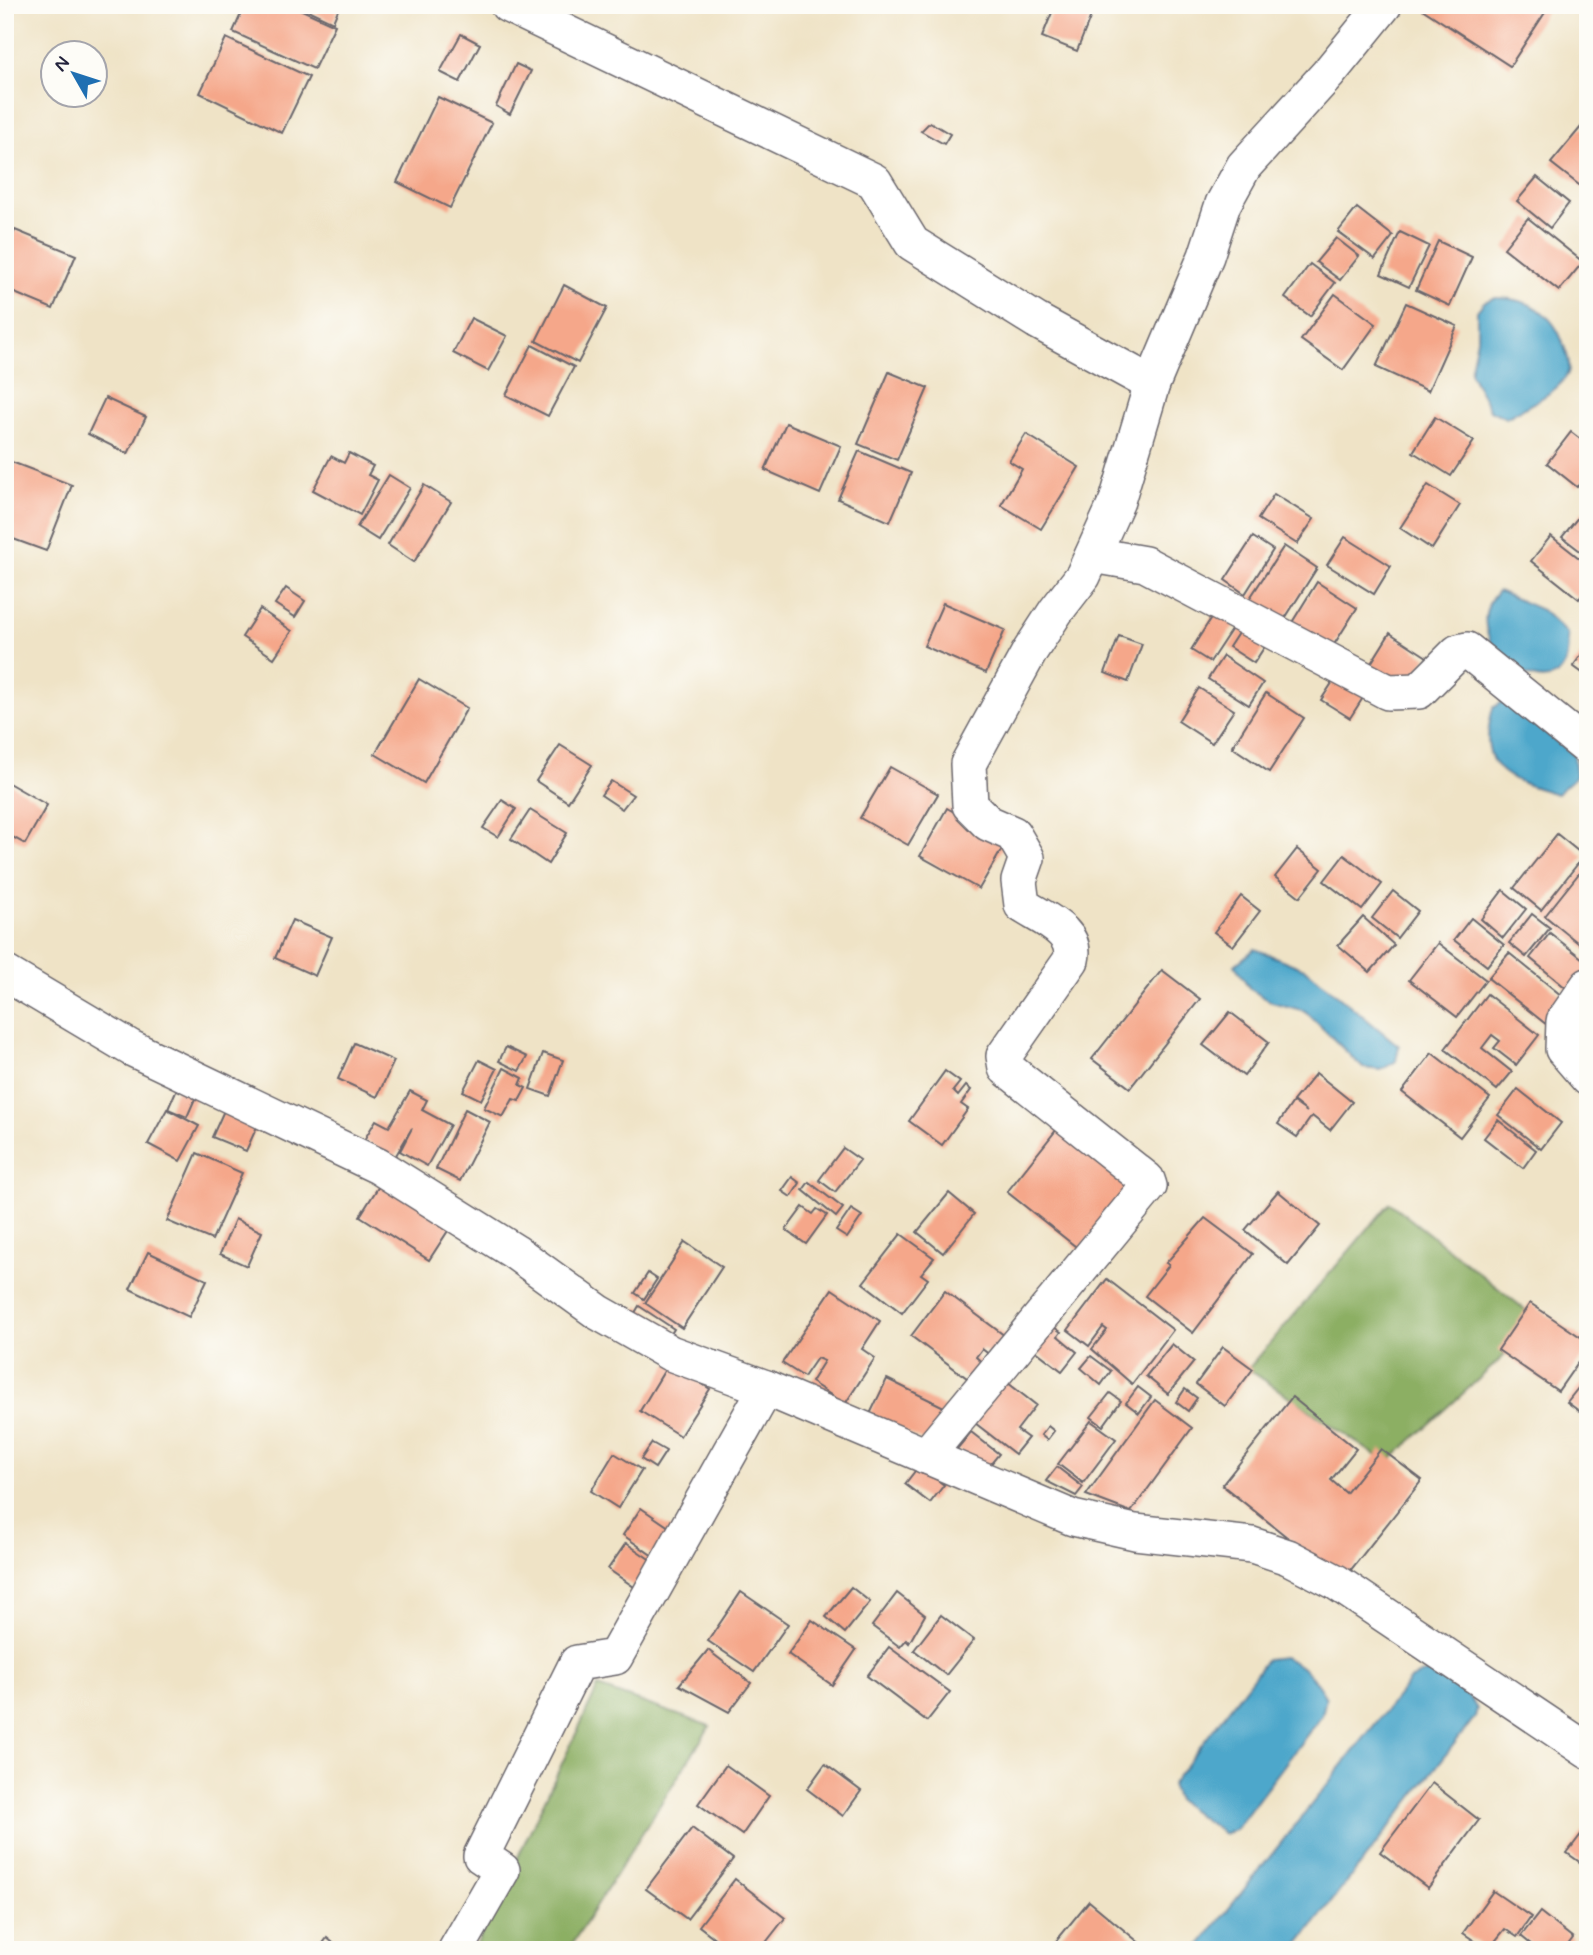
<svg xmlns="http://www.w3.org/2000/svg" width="1593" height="1955" font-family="Mynerve,sans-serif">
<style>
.forest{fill:#8caf63;stroke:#57684f;stroke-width:2}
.water{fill:#4da7cb;stroke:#386483;stroke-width:2}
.building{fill:#f5a78a}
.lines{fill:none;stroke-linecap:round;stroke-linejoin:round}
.minor-casing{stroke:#6a666c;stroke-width:38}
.minor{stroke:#fff;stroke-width:35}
</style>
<rect width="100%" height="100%" fill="#fdfcf7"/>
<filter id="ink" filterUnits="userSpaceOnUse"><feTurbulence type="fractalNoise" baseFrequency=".0143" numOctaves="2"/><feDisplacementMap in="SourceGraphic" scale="14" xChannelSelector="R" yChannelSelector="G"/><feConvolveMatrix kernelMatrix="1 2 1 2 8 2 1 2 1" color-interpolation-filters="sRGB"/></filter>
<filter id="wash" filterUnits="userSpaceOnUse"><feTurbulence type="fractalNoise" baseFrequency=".00686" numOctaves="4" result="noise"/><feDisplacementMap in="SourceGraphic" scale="28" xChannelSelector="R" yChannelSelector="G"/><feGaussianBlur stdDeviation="1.57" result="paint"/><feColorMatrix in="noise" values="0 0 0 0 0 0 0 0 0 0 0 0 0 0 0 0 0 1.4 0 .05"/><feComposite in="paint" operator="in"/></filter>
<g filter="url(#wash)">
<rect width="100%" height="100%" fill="#efe3c6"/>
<g class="forest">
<polygon points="1390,1203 1541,1322 1387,1463 1248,1369"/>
<polygon points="598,1687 710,1726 568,1950 474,1950"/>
</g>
<g class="water">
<path d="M 1494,298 C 1528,297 1554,313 1564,346 C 1567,355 1571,363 1568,373 C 1559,393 1524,407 1506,418 L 1490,410 L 1470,372 L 1477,339 L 1477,311 L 1484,302 Z"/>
<path d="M 1498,591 L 1542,610 L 1567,634 C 1578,732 1445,646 1498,591 Z"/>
<path d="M 1504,701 L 1574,755 L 1576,776 L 1557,794 C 1505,779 1476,770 1493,708 Z"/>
<polygon points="1255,949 1307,970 1399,1046 1396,1061 1381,1070 1363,1068 1305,1011 1272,1002 1250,989 1235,965"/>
<path d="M 1283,1657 C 1304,1665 1315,1679 1326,1698 L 1322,1715 L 1235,1830 L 1224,1834 L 1177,1800 L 1171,1785 L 1267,1659 Z"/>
<path d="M 1429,1671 C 1447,1679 1468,1691 1477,1709 L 1475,1717 L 1294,1950 L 1196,1950 L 1410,1680 Z"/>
</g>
<g id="blocks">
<g class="building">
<polygon points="245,5 291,5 335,25 314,69 233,32"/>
<polygon points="297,5 340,5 333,22"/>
<polygon points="1055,5 1073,5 1092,13 1077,51 1042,37"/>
<polygon points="1416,5 1544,5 1548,8 1510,66"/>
<polygon points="461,34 480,44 460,82 440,72"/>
<polygon points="226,38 309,77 282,133 200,93"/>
<polygon points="516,64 531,71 510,114 496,106"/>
<polygon points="438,97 492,123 450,208 397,182"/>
<polygon points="930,122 950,134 944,144 921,131"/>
<polygon points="1581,127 1588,133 1588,192 1551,163"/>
<polygon points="1537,177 1569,203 1550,228 1517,201"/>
<polygon points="1357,208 1393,236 1375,259 1338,232"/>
<polygon points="1528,218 1583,262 1559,291 1504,248"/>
<polygon points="15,230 76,255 53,309 5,289 5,253"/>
<polygon points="1400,232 1429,246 1409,287 1381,274"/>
<polygon points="1336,238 1359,256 1340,280 1316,262"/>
<polygon points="1438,241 1472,257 1450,306 1416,290"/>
<polygon points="1310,264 1335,283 1310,316 1285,298"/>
<polygon points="564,285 607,308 578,363 536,341"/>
<polygon points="1335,294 1376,324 1343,370 1301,340"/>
<polygon points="1406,303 1457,326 1428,391 1376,367"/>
<polygon points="471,318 507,336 488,371 453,353"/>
<polygon points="532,345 574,367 548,416 506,395"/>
<polygon points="889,372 928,388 897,460 858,444"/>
<polygon points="105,398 146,417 128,454 88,434"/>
<polygon points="1435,417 1474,441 1451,476 1413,452"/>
<polygon points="786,423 841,446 820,494 765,470"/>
<polygon points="1571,432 1588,445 1588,474 1577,487 1547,463"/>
<polygon points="1026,434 1079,467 1041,529 1001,505 1022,469 1009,461"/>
<polygon points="859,451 911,473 890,522 838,499"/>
<polygon points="349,453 373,466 368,475 378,480 360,515 313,490 331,456 344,463"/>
<polygon points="9,461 72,485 46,551 5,536 5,469"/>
<polygon points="389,475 410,488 378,540 357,527"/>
<polygon points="424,485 451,502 414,562 388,545"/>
<polygon points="1428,485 1460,505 1432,549 1400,528"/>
<polygon points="1274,494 1314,519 1297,544 1258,519"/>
<polygon points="1584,510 1588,513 1588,557 1562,537"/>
<polygon points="1551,536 1588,565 1588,587 1579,599 1531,561"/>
<polygon points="1253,537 1273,550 1245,594 1225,580"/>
<polygon points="1345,537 1391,566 1374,594 1327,565"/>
<polygon points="1284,546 1317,568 1282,623 1248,601"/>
<polygon points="1317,582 1357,608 1328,654 1288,629"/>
<polygon points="286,588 305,601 295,617 275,604"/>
<polygon points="943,603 1005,630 986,673 924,646"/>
<polygon points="260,609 292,631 274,658 242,637"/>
<polygon points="1215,612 1235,624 1210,662 1191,650"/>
<polygon points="1242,627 1267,643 1254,663 1229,647"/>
<polygon points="1390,633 1427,657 1407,689 1370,665"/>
<polygon points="1119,636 1142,644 1128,682 1105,673"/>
<polygon points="1588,646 1588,677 1573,666"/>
<polygon points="1223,656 1263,683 1249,705 1208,679"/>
<polygon points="1338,674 1366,693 1350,718 1321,700"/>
<polygon points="419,679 467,708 424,783 375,754"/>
<polygon points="1199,688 1234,710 1212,743 1178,721"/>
<polygon points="1266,693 1304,718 1269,772 1232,747"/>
<polygon points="560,745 592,765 568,802 536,781"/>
<polygon points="890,767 938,794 908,845 860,818"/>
<polygon points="5,781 47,805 25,844 5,833"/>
<polygon points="611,781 633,795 622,809 601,795"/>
<polygon points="502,800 516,809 498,837 483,828"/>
<polygon points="947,808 1006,842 979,889 920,856"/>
<polygon points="530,810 567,833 548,864 511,839"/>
<polygon points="1557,834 1584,856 1541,910 1514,888"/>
<polygon points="1297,849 1322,869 1300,897 1275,877"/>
<polygon points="1344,855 1382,884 1362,910 1324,881"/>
<polygon points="1588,862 1588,951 1545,916"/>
<polygon points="1503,890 1526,909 1503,938 1481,919"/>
<polygon points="1393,891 1418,911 1397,938 1372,918"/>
<polygon points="1241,896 1260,911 1233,946 1214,932"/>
<polygon points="1532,914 1550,928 1526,957 1509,943"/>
<polygon points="1363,917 1394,945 1370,972 1338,945"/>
<polygon points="1471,918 1504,945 1487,966 1454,940"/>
<polygon points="292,920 332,937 315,976 275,958"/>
<polygon points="1550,933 1588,963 1588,973 1572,993 1530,958"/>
<polygon points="1438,943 1486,980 1457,1017 1409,980"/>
<polygon points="1509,953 1567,1000 1547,1025 1488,978"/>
<polygon points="1162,970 1200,999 1130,1088 1092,1059"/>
<polygon points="1487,994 1539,1035 1516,1065 1494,1048 1500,1041 1492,1035 1482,1048 1512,1072 1497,1090 1445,1049"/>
<polygon points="1588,1002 1588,1057 1577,1048 1569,1018"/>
<polygon points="1230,1012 1269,1042 1244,1076 1203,1045"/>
<polygon points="354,1043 394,1061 377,1097 338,1079"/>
<polygon points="506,1047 527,1057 519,1071 499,1061"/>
<polygon points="543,1053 563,1060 550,1096 530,1089"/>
<polygon points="1432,1053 1490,1098 1460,1137 1402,1092"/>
<polygon points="479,1060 497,1069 481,1100 463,1091"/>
<polygon points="504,1068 523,1078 520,1085 526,1088 519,1101 513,1099 503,1117 484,1108"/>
<polygon points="945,1071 960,1082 953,1091 958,1096 966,1086 971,1090 961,1104 968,1109 942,1145 909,1121"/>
<polygon points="1316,1073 1352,1102 1330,1130 1312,1116 1297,1137 1278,1124 1293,1102 1307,1112 1293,1101"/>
<polygon points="182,1077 201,1085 187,1117 168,1109"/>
<polygon points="1518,1089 1561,1123 1541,1149 1498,1115"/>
<polygon points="410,1091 427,1100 422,1110 450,1125 427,1166 400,1151 412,1128 395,1157 364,1140 376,1120 389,1127"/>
<polygon points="226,1106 260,1120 246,1151 212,1137"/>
<polygon points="167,1109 199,1126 180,1161 148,1144"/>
<polygon points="465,1109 490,1122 460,1181 436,1169"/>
<polygon points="1498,1120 1536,1150 1523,1168 1484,1138"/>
<polygon points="1061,1124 1134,1181 1080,1250 1007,1192"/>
<polygon points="843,1148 860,1160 835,1192 819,1180"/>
<polygon points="197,1153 242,1173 212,1240 167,1221"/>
<polygon points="792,1177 800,1183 791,1197 782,1191"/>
<polygon points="384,1178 453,1223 429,1260 360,1216"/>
<polygon points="809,1182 843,1208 836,1217 803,1190"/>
<polygon points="1278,1191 1320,1226 1288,1265 1245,1230"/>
<polygon points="949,1193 974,1214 943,1253 917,1232"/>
<polygon points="803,1207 813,1214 817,1209 827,1215 806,1244 786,1230"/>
<polygon points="851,1209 862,1216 847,1238 836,1231"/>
<polygon points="1205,1218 1253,1254 1193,1333 1145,1296 1169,1265 1166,1263"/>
<polygon points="235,1219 262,1232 247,1266 220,1254"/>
<polygon points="901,1234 934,1258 921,1274 928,1279 902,1313 863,1283"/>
<polygon points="685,1242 722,1267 682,1328 645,1303"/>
<polygon points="148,1252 207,1280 189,1317 130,1289"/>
<polygon points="648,1273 657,1279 644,1299 635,1293"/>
<polygon points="1107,1279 1173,1330 1132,1384 1092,1349 1107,1330 1103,1327 1089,1346 1068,1330"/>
<polygon points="832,1289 880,1321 862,1349 875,1358 845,1404 811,1382 824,1361 817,1358 804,1377 782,1363"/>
<polygon points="945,1291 1005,1336 990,1355 982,1349 976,1357 984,1364 971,1381 911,1336"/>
<polygon points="1530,1303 1588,1342 1588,1348 1558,1391 1498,1350"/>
<polygon points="639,1306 674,1329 664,1345 629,1323"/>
<polygon points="1049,1324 1061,1332 1058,1336 1077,1352 1062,1371 1031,1347"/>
<polygon points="1172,1344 1194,1362 1168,1394 1146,1376"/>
<polygon points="1223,1347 1253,1369 1225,1406 1196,1384"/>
<polygon points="1091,1356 1111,1371 1101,1385 1081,1368"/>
<polygon points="669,1363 710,1389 680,1436 640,1411"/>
<polygon points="1586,1378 1588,1401 1579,1411 1567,1402"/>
<polygon points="887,1379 946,1408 928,1443 870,1414"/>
<polygon points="1003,1379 1036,1405 1017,1430 1028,1438 1015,1454 975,1423"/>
<polygon points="1138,1387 1151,1397 1139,1413 1126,1403"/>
<polygon points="1185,1389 1197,1398 1188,1411 1176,1402"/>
<polygon points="1110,1393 1121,1401 1103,1426 1091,1417"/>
<polygon points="1292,1397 1356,1449 1331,1480 1346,1493 1381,1449 1422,1480 1342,1581 1222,1485"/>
<polygon points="1155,1400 1192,1428 1131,1512 1086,1495"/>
<polygon points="1091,1421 1116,1439 1083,1483 1058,1464"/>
<polygon points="1048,1426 1054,1431 1047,1440 1041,1435"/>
<polygon points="971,1432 999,1454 985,1471 957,1449"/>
<polygon points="652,1443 666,1451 655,1468 641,1459"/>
<polygon points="614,1453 642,1470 618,1508 591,1491"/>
<polygon points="919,1466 944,1485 930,1503 905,1484"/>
<polygon points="1057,1467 1083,1487 1076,1496 1046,1481"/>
<polygon points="641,1508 682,1536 663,1563 623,1535"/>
<polygon points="626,1543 658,1565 640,1591 608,1569"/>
<polygon points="851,1587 870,1602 845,1633 826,1617"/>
<polygon points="741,1592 788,1624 754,1672 708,1641"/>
<polygon points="897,1593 925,1615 909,1643 906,1640 900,1647 872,1626"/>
<polygon points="941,1615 974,1640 946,1675 914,1650"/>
<polygon points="812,1620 856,1650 832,1685 788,1654"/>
<polygon points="889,1647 950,1692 927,1721 867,1676"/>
<polygon points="708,1650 751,1683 729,1712 679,1685"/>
<polygon points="825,1764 861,1791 843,1816 807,1789"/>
<polygon points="726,1765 769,1796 742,1835 698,1804"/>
<polygon points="1432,1783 1479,1820 1428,1888 1380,1852"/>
<polygon points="1588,1825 1588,1868 1567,1853"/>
<polygon points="692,1828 733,1859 687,1919 646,1889"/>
<polygon points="735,1879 785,1918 760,1950 730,1950 699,1926"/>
<polygon points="1493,1891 1531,1917 1517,1937 1505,1929 1488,1950 1463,1933"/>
<polygon points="1089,1901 1148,1950 1057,1950 1052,1946"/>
<polygon points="1540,1912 1573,1938 1564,1950 1538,1950 1521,1936"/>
<polygon points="327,1938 342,1950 318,1950"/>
</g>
</g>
</g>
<g filter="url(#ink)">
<use href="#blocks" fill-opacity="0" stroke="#6a666c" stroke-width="2"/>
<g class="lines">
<g class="minor-casing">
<g id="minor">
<polyline points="508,5 874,181 912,243 1037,321 1152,384"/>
<polyline points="1093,555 1145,564 1388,692 1419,691 1458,652 1467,650 1588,748"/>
<polyline points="5,973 131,1048 378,1166 515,1252 598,1312 670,1353 766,1388 1073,1518 1135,1532 1252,1545 1288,1557 1336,1582 1588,1751"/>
<polyline points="1588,986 1564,1021 1563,1049 1588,1078"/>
<path d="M 926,1456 L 1149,1186 L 1147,1180 L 1006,1068 L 1004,1056 L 1071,960 C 1078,931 1043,919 1022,905 L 1019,881 L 1027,858 L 1013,834 L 988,823 L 970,805 L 968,764 L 1030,651 L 1056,611 L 1083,576 L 1117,501 L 1152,384 L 1206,256 L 1223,204 L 1244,166 L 1328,74 L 1384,5"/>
<polyline points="456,1950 502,1870 481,1856 577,1663 615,1657 766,1388"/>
</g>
</g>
<use href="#minor" class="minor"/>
</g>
</g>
<rect width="1593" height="1955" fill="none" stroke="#fdfcf7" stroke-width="28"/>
<g transform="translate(74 74) rotate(309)"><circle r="33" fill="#fdfcf7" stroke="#a5a5ac" stroke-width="2"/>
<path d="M0-5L12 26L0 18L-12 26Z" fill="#1f6fb2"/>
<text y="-10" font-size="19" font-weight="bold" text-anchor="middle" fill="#22223b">N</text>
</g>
</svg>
